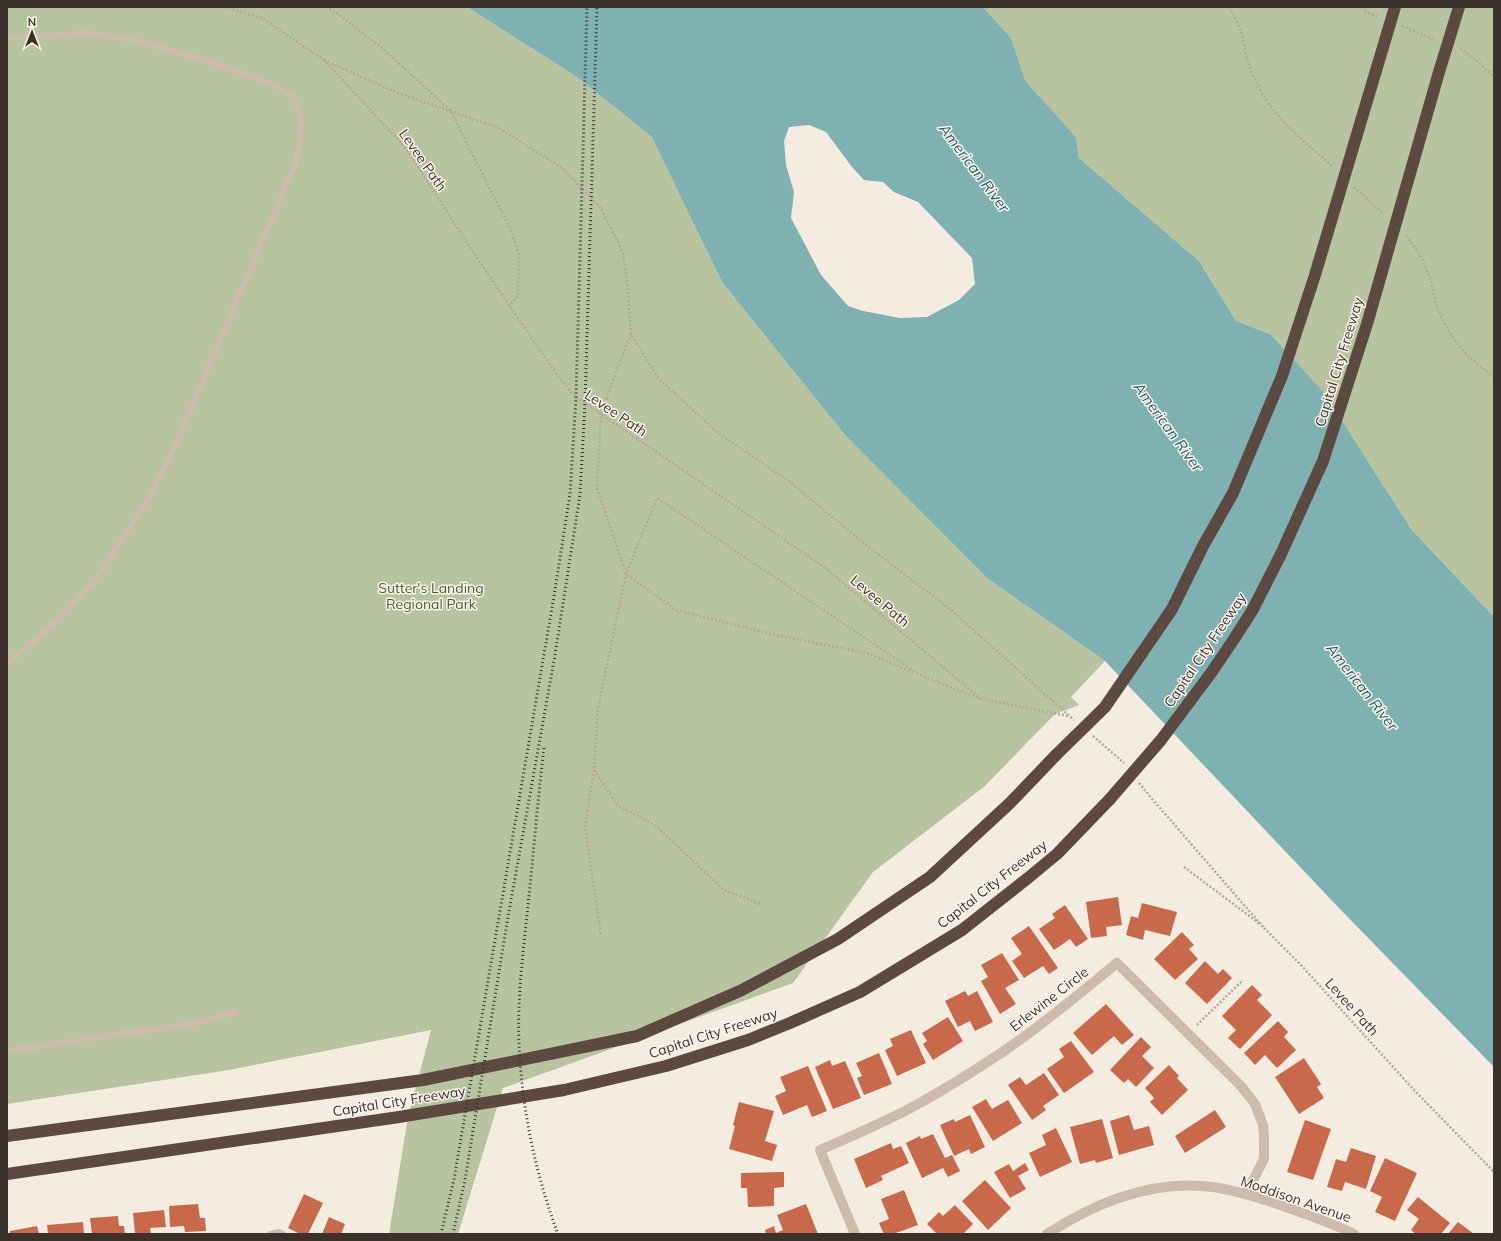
<svg xmlns="http://www.w3.org/2000/svg" width="1501" height="1241" font-family="Mulish,sans-serif">
<style>
.green{fill:#b8c4a0}
.water{fill:#7fb0b2;fill-rule:evenodd}
.building{fill:#c8694b}
.lines{fill:none;stroke-linecap:round;stroke-linejoin:round}
.path{stroke:#b9a596;stroke-width:2.5;stroke-dasharray:2 2;stroke-linecap:butt}
.lane{stroke:#cdbbac;stroke-width:6}
.street{stroke:#cdbbac;stroke-width:10}
.highway{stroke:#5c4a42;stroke-width:12}
.rail{stroke:#3b302b;stroke-width:3;stroke-dasharray:1 3;stroke-linecap:butt}
.highway-bridge{stroke:#5c4a42;stroke-width:12}
.labels{text-anchor:middle;stroke-width:3;stroke-linejoin:round;paint-order:stroke}
.street-label{font-size:14px;fill:#3b302b;stroke:#fbf5ee}
.park-label{font-size:14px;fill:#4a5a2e;stroke:#fbf5ee}
.water-label{font-size:15px;font-style:italic;fill:#1f5a5e;stroke:#fbf5ee}
</style>
<rect width="100%" height="100%" fill="#f4ebe1"/>
<g class="green">
<polygon points="7,7 467,7 577,77 652,137 677,188 680,191 680,194 722,282 845,435 987,578 1105,661 1071,697 1079,705 1055,714 985,786 873,872 793,983 503,1088 458,1234 389,1234 408,1117 431,1030 229,1070 7,1104"/>
<polygon points="983,7 1494,7 1494,617 1412,530 1370,465 1270,334 1236,321 1199,261 1079,158 1076,137 1024,81 1011,38"/>
</g>
<path class="water" d="M 467,7 L 983,7 L 1011,38 L 1025,81 L 1076,137 L 1079,158 L 1199,261 L 1236,321 L 1270,334 L 1325,394 L 1370,465 L 1412,530 L 1494,617 L 1494,1067 L 1339,908 L 1105,661 L 987,578 L 845,435 L 722,282 L 652,137 L 577,77 ZM 809,125 L 826,132 L 852,167 L 864,180 L 883,182 L 894,192 L 918,202 L 972,258 L 975,284 L 959,300 L 927,317 L 900,318 L 863,311 L 848,306 L 821,275 L 791,218 L 794,192 L 786,165 L 784,141 L 789,127 Z"/>
<g class="building">
<polygon points="1118,897 1122,925 1106,927 1107,936 1091,938 1086,902"/>
<polygon points="1142,903 1177,912 1170,936 1145,930 1143,940 1126,935 1131,916 1138,918"/>
<polygon points="1065,905 1088,939 1076,947 1070,939 1054,950 1039,929 1055,918 1052,914"/>
<polygon points="1029,926 1058,968 1049,974 1043,966 1024,978 1012,961 1022,954 1011,938"/>
<polygon points="1182,932 1194,945 1189,949 1198,959 1175,980 1154,959"/>
<polygon points="1002,953 1019,980 1005,988 1016,1004 1000,1014 981,981 988,977 981,965"/>
<polygon points="1205,961 1218,974 1223,969 1232,978 1207,1004 1185,983"/>
<polygon points="1252,985 1262,995 1257,1000 1272,1015 1240,1049 1228,1038 1236,1030 1222,1016"/>
<polygon points="965,991 968,996 977,991 993,1022 975,1031 970,1021 958,1027 945,1001"/>
<polygon points="1106,1004 1134,1035 1122,1045 1114,1036 1092,1055 1073,1033"/>
<polygon points="948,1017 963,1041 933,1060 923,1044 927,1041 922,1033"/>
<polygon points="1278,1021 1288,1032 1284,1037 1296,1050 1277,1068 1265,1055 1255,1065 1244,1053"/>
<polygon points="911,1030 926,1063 897,1076 885,1050 893,1046 890,1039"/>
<polygon points="1141,1037 1151,1047 1142,1056 1154,1068 1136,1087 1128,1079 1124,1083 1110,1070"/>
<polygon points="1071,1041 1094,1072 1064,1093 1047,1069 1064,1057 1059,1049"/>
<polygon points="879,1053 892,1084 864,1095 857,1078 862,1076 856,1063"/>
<polygon points="1304,1058 1321,1084 1317,1087 1324,1098 1299,1114 1275,1077"/>
<polygon points="830,1060 832,1066 845,1061 861,1098 833,1109 815,1067"/>
<polygon points="1169,1065 1179,1076 1177,1078 1188,1090 1162,1115 1150,1102 1154,1098 1145,1088"/>
<polygon points="808,1066 827,1111 812,1117 807,1105 783,1115 775,1096 786,1091 780,1077"/>
<polygon points="1044,1073 1059,1095 1043,1106 1046,1110 1032,1120 1008,1085 1020,1077 1026,1085"/>
<polygon points="986,1099 992,1109 1008,1100 1022,1123 993,1141 972,1107"/>
<polygon points="739,1102 774,1111 765,1141 777,1145 772,1161 729,1149 735,1126 733,1125"/>
<polygon points="1215,1110 1226,1127 1185,1153 1175,1136"/>
<polygon points="970,1115 985,1147 971,1154 969,1149 954,1156 940,1125 954,1119 955,1122"/>
<polygon points="1129,1115 1134,1130 1149,1126 1154,1145 1119,1155 1110,1121"/>
<polygon points="1102,1119 1113,1158 1096,1163 1095,1160 1080,1164 1070,1127"/>
<polygon points="1305,1120 1331,1129 1313,1180 1287,1172"/>
<polygon points="1056,1128 1072,1162 1040,1177 1029,1153 1046,1145 1042,1135"/>
<polygon points="933,1134 945,1158 952,1155 960,1171 948,1177 943,1168 922,1178 906,1143 920,1136 921,1139"/>
<polygon points="891,1143 893,1149 901,1146 909,1163 881,1176 883,1180 866,1188 854,1159"/>
<polygon points="1351,1148 1376,1156 1366,1189 1345,1182 1342,1191 1327,1187 1336,1159 1346,1162"/>
<polygon points="1385,1158 1417,1173 1395,1221 1375,1212 1382,1197 1370,1191"/>
<polygon points="1025,1163 1029,1170 1018,1176 1026,1189 1010,1198 994,1172 1009,1164 1013,1171"/>
<polygon points="784,1172 784,1187 774,1188 774,1206 748,1207 747,1188 741,1188 741,1173"/>
<polygon points="985,1180 1011,1208 988,1230 962,1201"/>
<polygon points="904,1190 918,1225 893,1234 884,1234 879,1223 889,1219 881,1199"/>
<polygon points="304,1194 323,1203 308,1234 300,1234 288,1228"/>
<polygon points="1418,1197 1450,1223 1441,1234 1416,1234 1411,1230 1419,1219 1407,1210"/>
<polygon points="198,1204 200,1218 205,1218 206,1231 185,1232 184,1226 170,1227 169,1206"/>
<polygon points="806,1204 818,1234 766,1234 765,1230 774,1226 776,1233 783,1230 777,1215"/>
<polygon points="955,1205 973,1224 963,1234 937,1234 927,1224 939,1212 943,1216"/>
<polygon points="164,1210 166,1227 150,1228 151,1234 135,1234 133,1213"/>
<polygon points="118,1216 119,1226 124,1226 125,1234 92,1234 90,1218"/>
<polygon points="329,1217 345,1224 341,1234 322,1234"/>
<polygon points="83,1222 84,1234 48,1234 47,1225"/>
<polygon points="1458,1222 1474,1234 1448,1234"/>
<polygon points="37,1226 39,1234 10,1234 10,1231"/>
</g>
<g class="lines">
<g class="path">
<polyline points="225,7 262,18 324,60 405,147 485,270 560,379 576,398 585,403 824,567 981,699"/>
<polyline points="326,7 337,13 383,49 450,110 511,230 519,255 518,296 509,306"/>
<path d="M 1229,7 C 1233,14 1237,22 1240,29 C 1245,42 1245,57 1251,70 C 1269,116 1298,135 1333,167"/>
<polyline points="1363,7 1366,12 1379,17"/>
<polyline points="1402,26 1436,40"/>
<path d="M 1460,49 C 1473,57 1484,66 1494,78"/>
<polyline points="324,60 398,93 499,128 562,168 600,207 623,252 628,291 631,334 659,379 717,432 790,482 871,549 950,609 1074,720"/>
<polyline points="1354,187 1384,214"/>
<path d="M 1406,236 C 1417,249 1425,263 1430,279 C 1433,288 1434,297 1437,306 C 1447,335 1468,360 1494,376"/>
<polyline points="631,334 615,374 601,414 597,488 626,574 676,610 775,635 867,653 915,673"/>
<polyline points="920,675 981,699 1068,716"/>
<polyline points="1093,736 1124,763"/>
<polyline points="594,770 585,827 601,934"/>
<polyline points="1139,783 1153,800 1264,928"/>
<polyline points="1184,867 1260,924"/>
<polyline points="760,904 724,890 655,825 617,805 594,769 598,708 626,574 657,498 920,675"/>
<polyline points="1264,928 1300,964 1413,1089 1494,1172"/>
<polyline points="1197,1025 1243,980"/>
</g>
<g class="lane">
<polyline points="7,38 88,33 141,42 211,62 272,84 292,96 301,116 301,135 295,165 185,423 154,490 99,575 60,618 7,664"/>
<polyline points="7,1051 119,1034 198,1023 235,1012"/>
<polyline points="270,1234 279,1232 283,1234"/>
</g>
<g class="street">
<path d="M 855,1234 L 820,1150 C 848,1138 875,1126 903,1112 C 938,1094 971,1073 1004,1051 C 1044,1024 1080,993 1117,963 L 1241,1086 L 1255,1104 L 1263,1125 L 1264,1137 L 1264,1159 L 1246,1194"/>
<path d="M 1047,1234 C 1096,1202 1153,1179 1213,1187 C 1240,1191 1267,1200 1292,1209 C 1313,1217 1334,1224 1354,1234"/>
</g>
<g class="highway">
<polyline points="7,1136 423,1080 637,1036 742,990 838,939 930,877 1010,803 1056,755"/>
<polyline points="7,1174 399,1117 564,1090 666,1066 748,1040 790,1023 860,992 962,930 1028,878 1057,854 1110,799"/>
</g>
<g class="rail">
<path d="M 544,748 C 538,797 534,847 529,896 C 524,945 517,995 519,1044 C 522,1109 535,1173 558,1234"/>
<polyline points="441,1234 454,1179 554,596 570,494 576,398 587,7"/>
<polyline points="453,1234 465,1180 507,923 555,655 580,495 585,403 597,7"/>
</g>
<g class="highway-bridge">
<polyline points="1056,755 1105,707 1172,609 1203,546 1233,493 1282,376 1315,275 1395,7"/>
<polyline points="1110,799 1161,740 1211,673 1232,642 1252,611 1281,554 1323,461 1367,324 1439,72 1459,7"/>
</g>
</g>
<g class="labels">
<g class="street-label">
<text transform="translate(423 160) rotate(55)" y="5">Levee Path</text>
<text transform="translate(1339 362) rotate(-73)" y="5">Capital City Freeway</text>
<text transform="translate(616 413) rotate(34)" y="5">Levee Path</text>
<text transform="translate(880 601) rotate(40)" y="5">Levee Path</text>
<text transform="translate(1205 650) rotate(-56)" y="5">Capital City Freeway</text>
<text transform="translate(992 884) rotate(-38)" y="5">Capital City Freeway</text>
<text transform="translate(1049 999) rotate(-38)" y="5">Erlewine Circle</text>
<text transform="translate(1352 1007) rotate(48)" y="5">Levee Path</text>
<text transform="translate(713 1033) rotate(-18)" y="5">Capital City Freeway</text>
<text transform="translate(399 1101) rotate(-9)" y="5">Capital City Freeway</text>
<text transform="translate(1296 1199) rotate(19)" y="5">Moddison Avenue</text>
</g>
<g class="park-label">
<text x="431" y="593">Sutter's Landing<tspan x="431" dy="16">Regional Park</tspan></text>
</g>
<g class="water-label">
<text transform="translate(974 168) rotate(53)" y="5">American River</text>
<text transform="translate(1168 427) rotate(54)" y="5">American River</text>
<text transform="translate(1362 687) rotate(52)" y="5">American River</text>
</g>
</g>
<rect width="1501" height="1241" fill="none" stroke="#3b302b" stroke-width="16"/>
<g transform="translate(32 32)" stroke="#fbf5ee" stroke-width="3" paint-order="stroke">
<path d="M0-3L7 15L0 10L-7 15Z" fill="#3b302b"/>
<text y="-6" font-size="11" font-weight="bold" text-anchor="middle" fill="#3b302b">N</text>
</g>
</svg>
